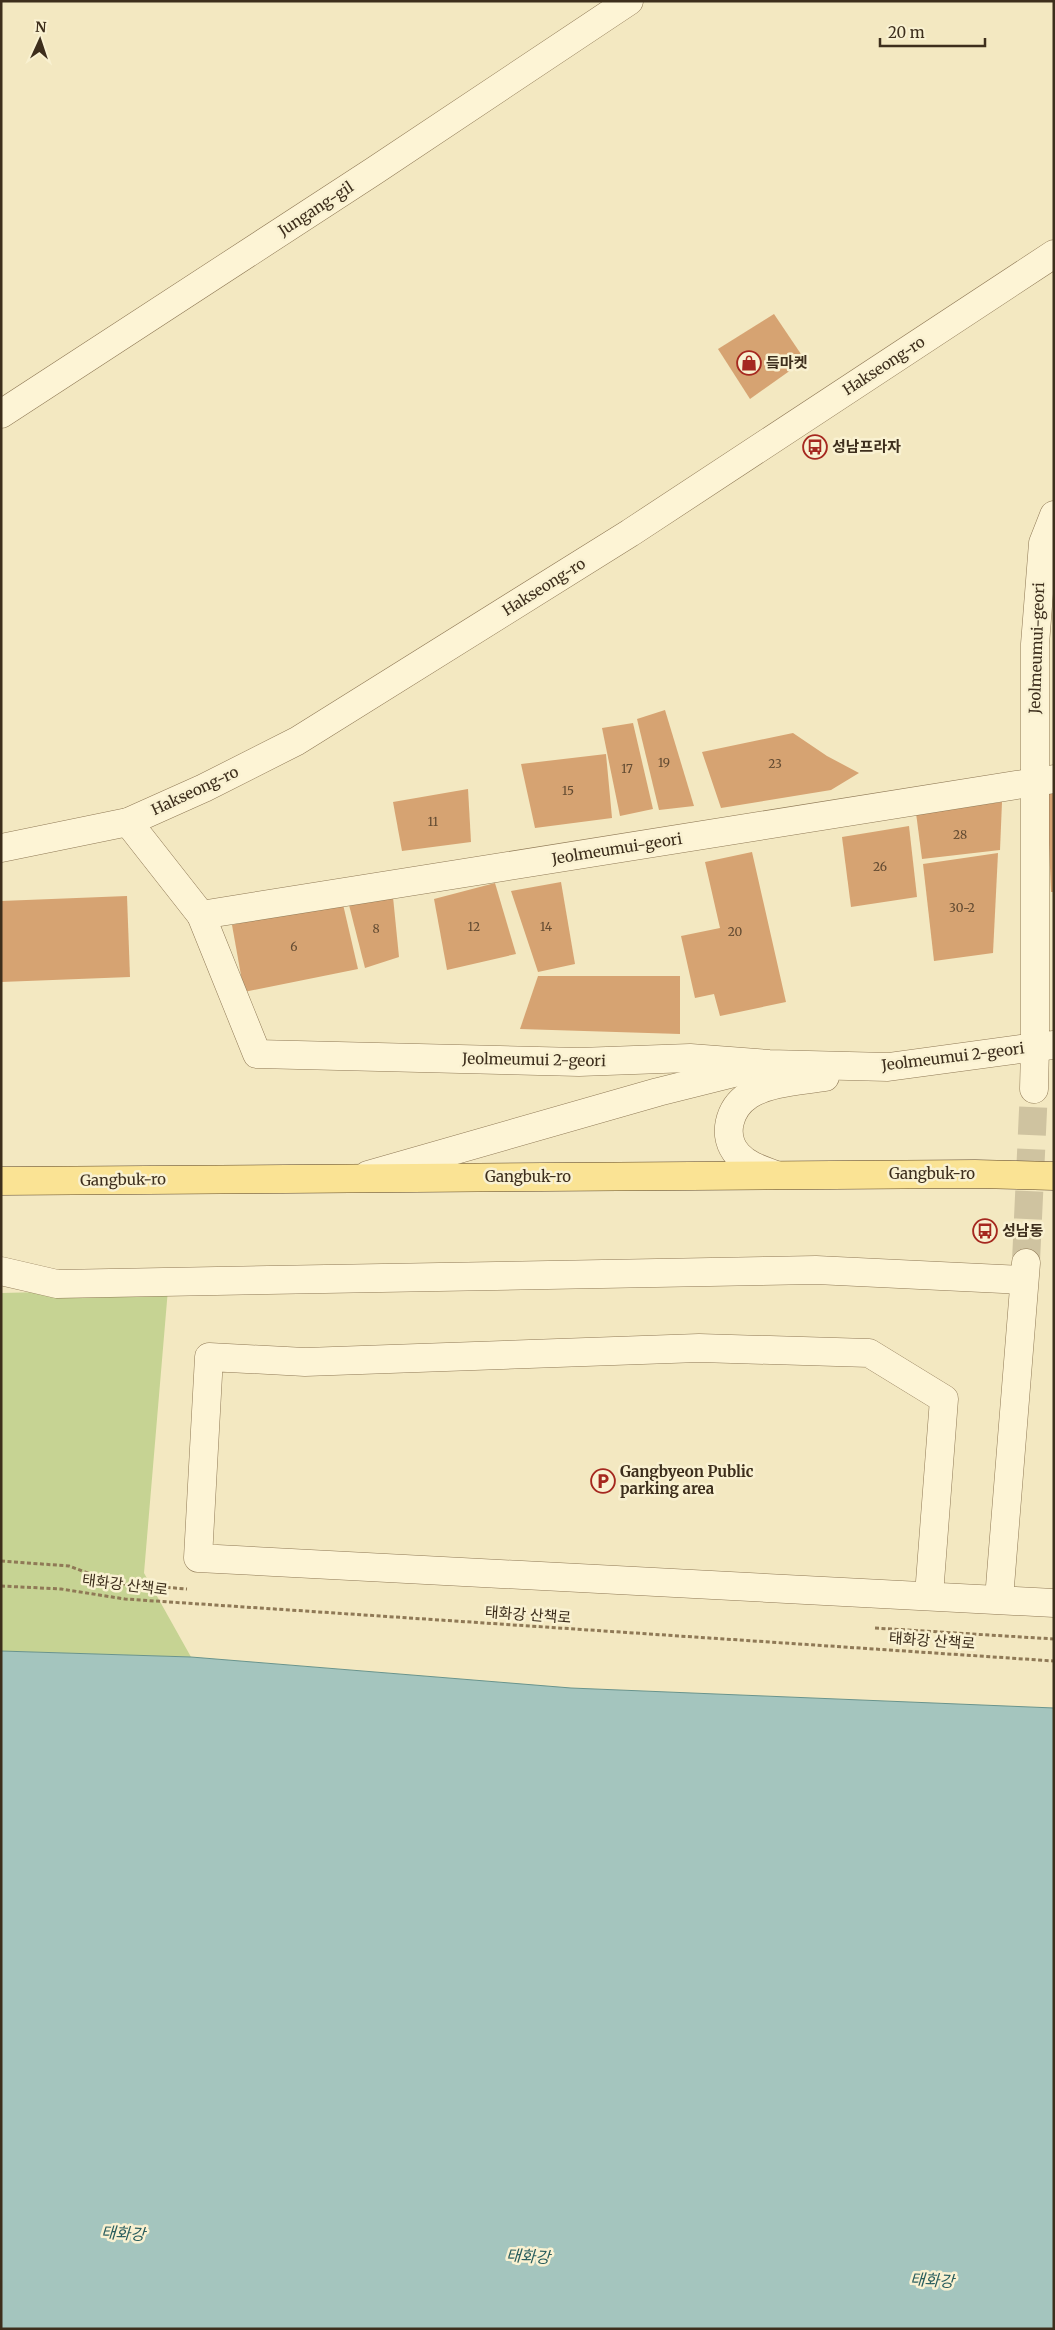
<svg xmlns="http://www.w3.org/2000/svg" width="1055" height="2330" font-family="Merriweather,'Noto Sans KR',serif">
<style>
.green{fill:#c6d393}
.water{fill:#a4c5be;stroke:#69948d}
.building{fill:#d6a372}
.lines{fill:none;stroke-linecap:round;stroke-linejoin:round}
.minor-tunnel{stroke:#cfc3a0;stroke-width:28;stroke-dasharray:28 14;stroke-linecap:butt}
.minor-casing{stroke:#8f7956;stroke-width:29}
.major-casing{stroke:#5c462b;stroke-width:29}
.path{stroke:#8f7956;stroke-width:3;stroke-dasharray:4 2.5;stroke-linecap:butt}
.minor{stroke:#fdf4d5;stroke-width:28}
.major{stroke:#fae394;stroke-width:28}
.labels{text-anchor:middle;stroke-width:5;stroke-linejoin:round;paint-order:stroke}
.number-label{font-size:12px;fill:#634b32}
.street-label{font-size:15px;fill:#3d2e1c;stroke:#f9f1d1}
.poi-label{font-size:15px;font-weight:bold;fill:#3d2e1c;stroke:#f9f1d1;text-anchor:start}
.water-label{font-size:16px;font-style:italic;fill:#2a5e5e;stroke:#f9f1d1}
</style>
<rect width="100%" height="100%" fill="#f3e8c1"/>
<polygon class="green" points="168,1289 144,1573 191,1657 1,1651 1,1293"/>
<polygon class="water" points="1,1651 191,1657 571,1688 1054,1708 1054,2329 1,2329"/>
<g class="building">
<polygon points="774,314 805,360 750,399 718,349"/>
<polygon points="665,710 694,806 659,810 637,719"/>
<polygon points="633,723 653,809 620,816 602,728"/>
<polygon points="793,733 827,756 859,773 831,790 721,808 702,752"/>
<polygon points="606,754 612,818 535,828 521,764"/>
<polygon points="468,789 471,842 402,851 393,802"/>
<polygon points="1054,792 1054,892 1051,892 1047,794"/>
<polygon points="1002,802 1000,850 922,859 916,813"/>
<polygon points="909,826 917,897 851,907 842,837"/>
<polygon points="752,852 786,1002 720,1016 714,994 695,998 681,936 720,928 705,862"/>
<polygon points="998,853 993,953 934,961 923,864"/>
<polygon points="561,882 575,964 538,972 511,891"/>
<polygon points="495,883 516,954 447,970 434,899"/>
<polygon points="127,896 130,977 1,982 1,901"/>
<polygon points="393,897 399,957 365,968 348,901"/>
<polygon points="342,900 358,969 244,992 232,925"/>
<polygon points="538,976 680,976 680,1034 520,1029"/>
</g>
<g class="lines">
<polyline class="minor-tunnel" points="1026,1261 1034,1089"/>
<g class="minor-casing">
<g id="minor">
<polyline points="1,414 374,171 629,1"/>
<polyline points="1054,515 1043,543 1035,644 1035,1047 1054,1045"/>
<polyline points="128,822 201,915 257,1054 579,1062 690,1058 769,1064 888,1067 1035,1047 1034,1089"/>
<polyline points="1,848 128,822 204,788 297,741 630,533 1054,254"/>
<polyline points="201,915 1054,779"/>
<polyline points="368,1175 658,1092 746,1070"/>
<path d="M 776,1175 C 763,1170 748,1166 738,1155 C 721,1136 729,1108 749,1095 C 770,1082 801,1081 825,1077"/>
<polyline points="1,1271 57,1284 816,1270 1024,1280"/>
<polyline points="929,1595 944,1399 869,1353 699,1348 305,1362 209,1357 198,1558 1054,1603"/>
<polyline points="999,1599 1026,1263"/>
</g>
</g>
<g class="major-casing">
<polyline id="major" points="1,1181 975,1174 1054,1176"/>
</g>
<g class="path">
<polyline points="1,1561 69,1566 114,1583 187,1589"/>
<polyline points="1,1586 61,1589 125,1599 1054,1661"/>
<polyline points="875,1628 1054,1639"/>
</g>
<use href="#minor" class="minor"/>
<use href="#major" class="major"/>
</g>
<defs>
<g id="shop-ring" transform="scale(1.25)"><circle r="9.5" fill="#f9f1d1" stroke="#a5281f" stroke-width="1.5"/><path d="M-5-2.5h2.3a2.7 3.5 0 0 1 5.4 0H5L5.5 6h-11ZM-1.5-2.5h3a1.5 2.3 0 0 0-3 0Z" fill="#a5281f"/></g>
<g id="bus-ring" transform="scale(1.25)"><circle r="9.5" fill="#f9f1d1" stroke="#a5281f" stroke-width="1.5"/><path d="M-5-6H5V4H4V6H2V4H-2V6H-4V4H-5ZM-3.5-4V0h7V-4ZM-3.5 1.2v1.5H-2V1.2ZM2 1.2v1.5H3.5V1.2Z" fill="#a5281f"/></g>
<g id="parking-ring" transform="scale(1.25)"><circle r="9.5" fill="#f9f1d1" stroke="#a5281f" stroke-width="1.5"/><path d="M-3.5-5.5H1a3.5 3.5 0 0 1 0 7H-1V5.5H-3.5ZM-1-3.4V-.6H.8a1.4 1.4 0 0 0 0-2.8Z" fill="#a5281f"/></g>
</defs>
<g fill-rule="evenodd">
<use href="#shop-ring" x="749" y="363"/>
<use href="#bus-ring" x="815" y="447"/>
<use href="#bus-ring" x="985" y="1231"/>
<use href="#parking-ring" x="603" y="1481"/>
</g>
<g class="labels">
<g class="number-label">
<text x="664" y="767">19</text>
<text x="775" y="768">23</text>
<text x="627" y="773">17</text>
<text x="568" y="795">15</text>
<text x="433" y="826">11</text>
<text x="960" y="839">28</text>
<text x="880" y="871">26</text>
<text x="962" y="912">30-2</text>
<text x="474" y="931">12</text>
<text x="546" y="931">14</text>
<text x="376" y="933">8</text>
<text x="735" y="936">20</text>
<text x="294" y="951">6</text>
</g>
<g class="street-label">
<text transform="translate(316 209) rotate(-33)" y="5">Jungang-gil</text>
<text transform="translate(884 366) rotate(-33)" y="5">Hakseong-ro</text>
<text transform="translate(544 587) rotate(-32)" y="5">Hakseong-ro</text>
<text transform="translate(1037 648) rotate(-88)" y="5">Jeolmeumui-geori</text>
<text transform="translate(195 791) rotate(-25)" y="5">Hakseong-ro</text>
<text transform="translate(617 849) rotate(-9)" y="5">Jeolmeumui-geori</text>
<text transform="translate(953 1057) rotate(-7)" y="5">Jeolmeumui 2-geori</text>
<text transform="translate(534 1060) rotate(1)" y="5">Jeolmeumui 2-geori</text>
<text x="932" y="1179">Gangbuk-ro</text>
<text x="528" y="1182">Gangbuk-ro</text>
<text transform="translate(123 1180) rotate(-1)" y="5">Gangbuk-ro</text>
<text transform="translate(125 1585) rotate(7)" y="5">태화강 산책로</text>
<text transform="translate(528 1615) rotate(4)" y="5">태화강 산책로</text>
<text transform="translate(932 1641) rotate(4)" y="5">태화강 산책로</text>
</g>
<g class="poi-label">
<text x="766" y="368">듴마켓</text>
<text x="832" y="452">성남프라자</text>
<text x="1002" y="1236">성남동</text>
<text x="620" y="1477">Gangbyeon Public<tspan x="620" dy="17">parking area</tspan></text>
</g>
<g class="water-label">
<text transform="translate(123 2233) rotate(3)" y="6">태화강</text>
<text transform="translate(528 2256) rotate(3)" y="6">태화강</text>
<text transform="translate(932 2280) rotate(3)" y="6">태화강</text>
</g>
</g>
<rect width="1055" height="2330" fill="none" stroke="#3d2e1c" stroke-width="5"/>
<g transform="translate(40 40) rotate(3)" stroke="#f9f1d1" stroke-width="4" paint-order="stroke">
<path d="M0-4L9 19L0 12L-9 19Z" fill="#3d2e1c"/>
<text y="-8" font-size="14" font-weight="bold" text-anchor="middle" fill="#3d2e1c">N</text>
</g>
<path d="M880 38v8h105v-8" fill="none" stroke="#3d2e1c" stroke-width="2.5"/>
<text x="888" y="38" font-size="15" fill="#3d2e1c" stroke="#f9f1d1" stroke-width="4" paint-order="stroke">20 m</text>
</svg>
